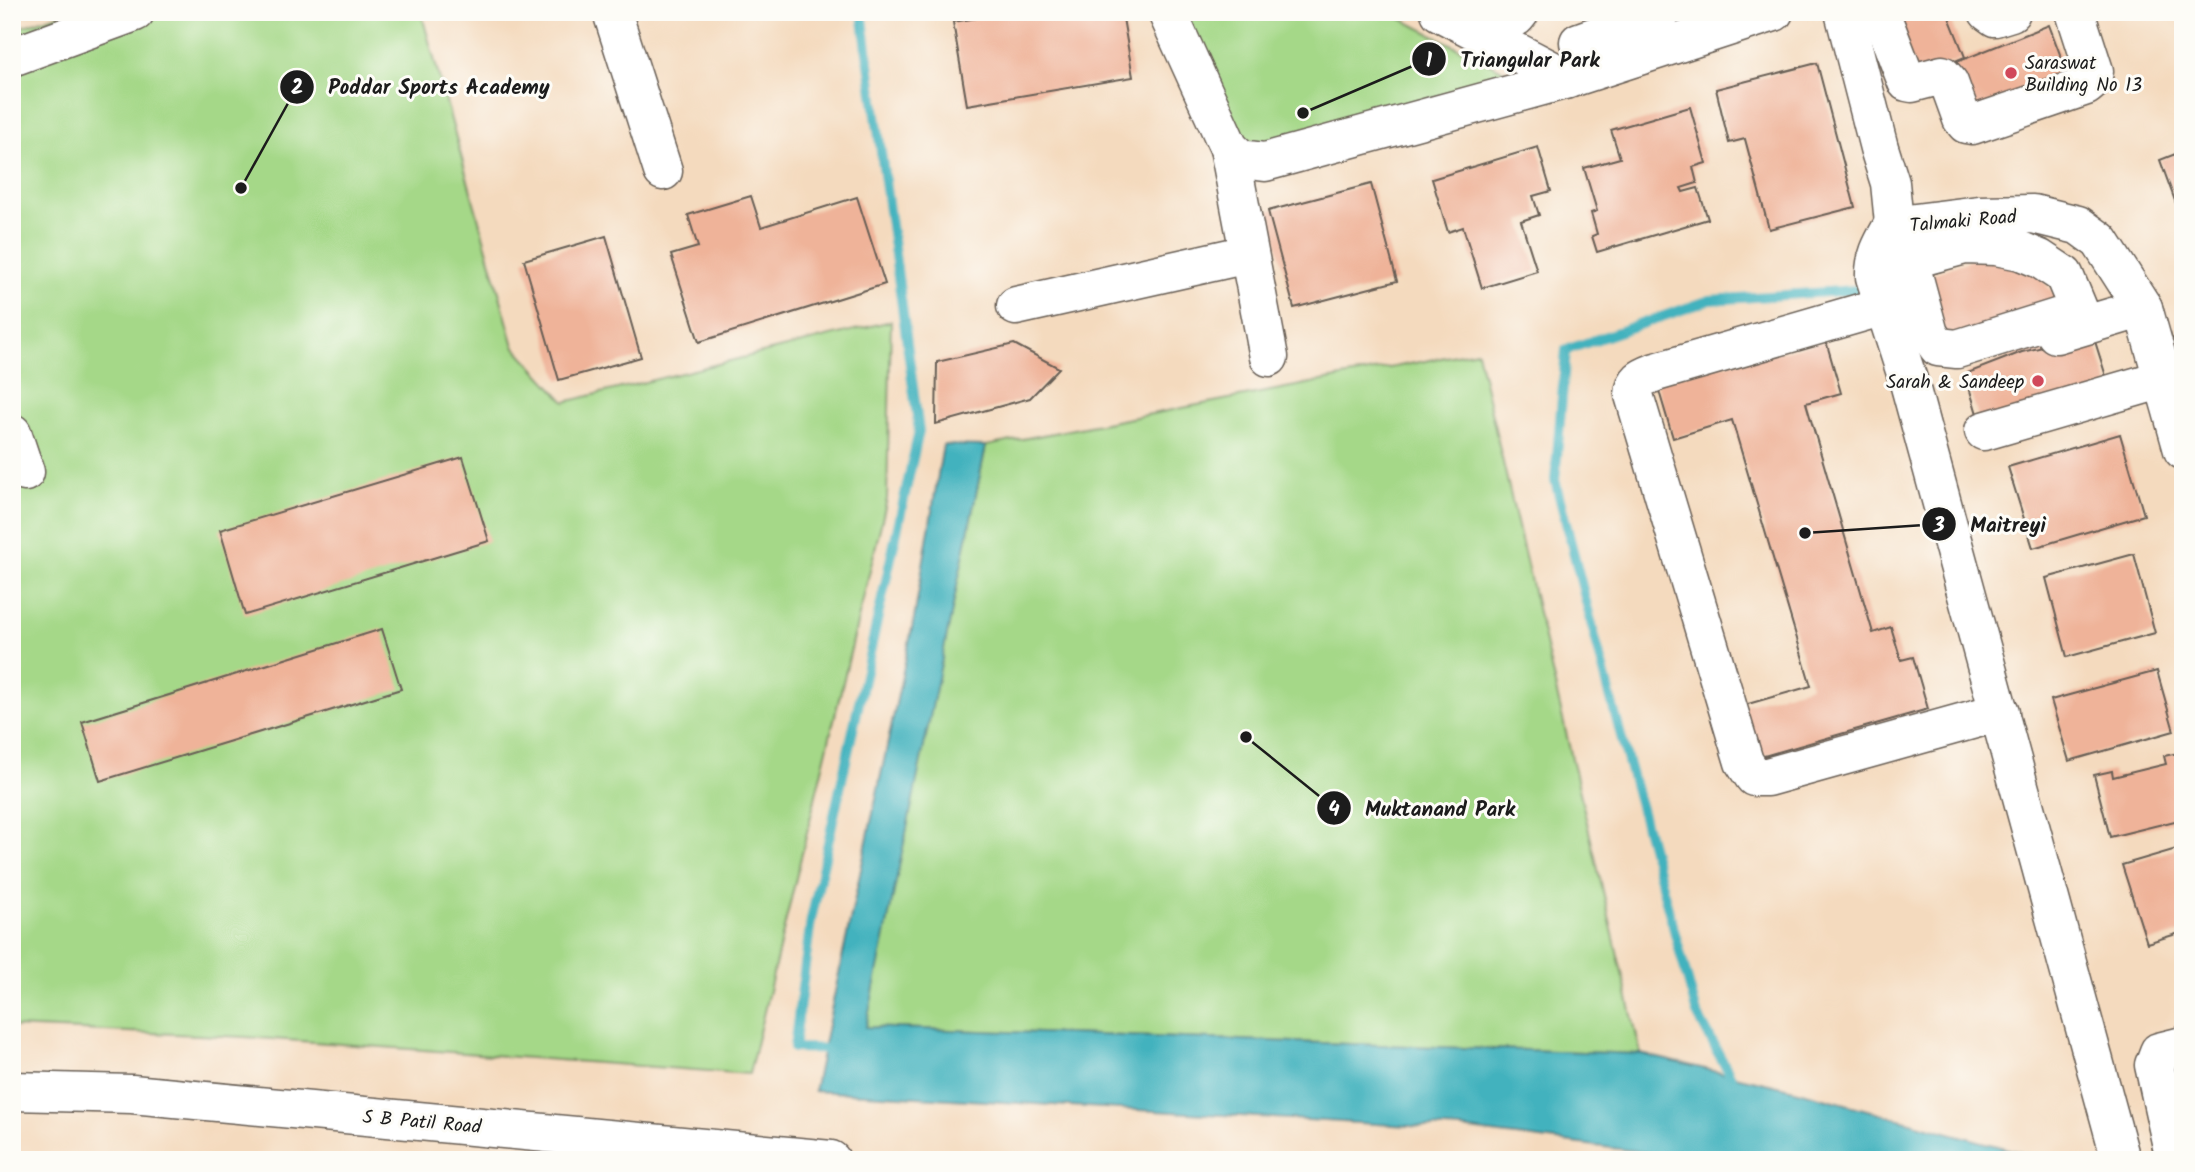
<svg xmlns="http://www.w3.org/2000/svg" width="2195" height="1172" font-family="Kalam,sans-serif">
<style>
.green{fill:#a5d888;stroke:#607a52;stroke-width:2}
.water{fill:#43b2be;stroke:#30676d;stroke-width:2}
.lines{fill:none;stroke-linecap:round;stroke-linejoin:round}
.stream{stroke:#43b2be;stroke-width:10}
.building{fill:#efb399}
.minor-casing{stroke:#685e55;stroke-width:41}
.minor{stroke:#fff;stroke-width:38}
.poi-dot{fill:#d1495b;stroke:#fdfcf7;stroke-width:2.5}
.labels{text-anchor:middle;stroke-width:6;stroke-linejoin:round;paint-order:stroke}
.poi-label{font-size:19px;fill:#1c1c1c;stroke:#fdfcf7;text-anchor:start}
.street-label{font-size:19px;fill:#1c1c1c;stroke:#fdfcf7}
.leader{fill:none;stroke:#1c1c1c;stroke-width:2.5}
.callout-dot{fill:#1c1c1c;stroke:#fdfcf7;stroke-width:2.5}
.mark-label{font-size:21px;text-anchor:middle;font-weight:bold;fill:#fff}
.callout-label{font-size:21px;text-anchor:middle;font-weight:bold;fill:#1c1c1c;stroke:#fdfcf7;stroke-width:6;stroke-linejoin:round;paint-order:stroke}
</style>
<rect width="100%" height="100%" fill="#fdfcf7"/>
<filter id="ink" filterUnits="userSpaceOnUse"><feTurbulence type="fractalNoise" baseFrequency=".0143" numOctaves="2"/><feDisplacementMap in="SourceGraphic" scale="14" xChannelSelector="R" yChannelSelector="G"/><feConvolveMatrix kernelMatrix="1 2 1 2 8 2 1 2 1" color-interpolation-filters="sRGB"/></filter>
<filter id="wash" filterUnits="userSpaceOnUse"><feTurbulence type="fractalNoise" baseFrequency=".00686" numOctaves="4" result="noise"/><feDisplacementMap in="SourceGraphic" scale="28" xChannelSelector="R" yChannelSelector="G"/><feGaussianBlur stdDeviation="1.57" result="paint"/><feColorMatrix in="noise" values="0 0 0 0 0 0 0 0 0 0 0 0 0 0 0 0 0 1.4 0 .05"/><feComposite in="paint" operator="in"/></filter>
<g filter="url(#wash)">
<rect width="100%" height="100%" fill="#f4dabe"/>
<g class="green">
<polygon points="67,12 421,12 514,346 565,402 891,321 887,499 749,1074 245,1037 12,1027 12,30"/>
<polygon points="1183,12 1388,12 1512,75 1245,151"/>
<polygon points="1477,351 1641,1054 865,1027 986,446"/>
</g>
<polygon class="water" points="943,445 986,446 866,1027 1641,1054 1795,1090 2033,1156 2033,1160 1706,1160 1461,1129 814,1091 914,619"/>
<g class="lines">
<g class="stream">
<polyline points="835,1049 794,1048 811,920 919,431 862,12"/>
<polyline points="1736,1086 1697,1014 1609,692 1555,480 1566,350 1710,300 1857,290"/>
</g>
</g>
<g id="blocks">
<g class="building">
<polygon points="1013,12 1122,12 1133,77 967,105 953,22"/>
<polygon points="1891,12 1947,12 1965,57 1918,76"/>
<polygon points="2049,25 2070,81 1974,117 1952,64"/>
<polygon points="1817,63 1855,207 1769,229 1745,139 1729,143 1716,89"/>
<polygon points="1690,107 1706,163 1693,167 1697,183 1681,188 1683,192 1698,188 1708,219 1597,252 1592,236 1597,234 1591,213 1597,211 1584,168 1620,158 1611,130"/>
<polygon points="1538,147 1551,191 1533,196 1539,215 1521,221 1537,271 1482,288 1463,227 1448,232 1432,179"/>
<polygon points="2183,151 2183,207 2178,209 2160,160"/>
<polygon points="1371,184 1397,281 1294,308 1268,211"/>
<polygon points="751,196 761,227 857,197 885,284 699,342 671,255 698,247 688,215"/>
<polygon points="606,236 641,357 559,380 524,260"/>
<polygon points="1985,255 2024,258 2069,312 1933,338 1916,280"/>
<polygon points="2093,335 2110,389 1981,427 1965,374 2022,352"/>
<polygon points="2183,336 2183,405 2163,341"/>
<polygon points="1826,341 1841,393 1806,403 1873,633 1891,627 1901,660 1913,657 1928,709 1757,758 1741,706 1811,686 1732,420 1673,438 1656,381"/>
<polygon points="1014,344 1059,368 1030,398 936,424 937,362"/>
<polygon points="2120,434 2144,515 2033,548 2008,467"/>
<polygon points="463,457 489,541 245,615 220,530"/>
<polygon points="2134,554 2155,633 2067,657 2046,578"/>
<polygon points="382,629 401,689 100,781 82,722"/>
<polygon points="2157,671 2174,731 2069,761 2051,700"/>
<polygon points="2183,752 2183,819 2110,837 2094,775 2112,771 2113,777 2166,764 2164,756"/>
<polygon points="2183,847 2183,932 2147,943 2122,865"/>
</g>
</g>
</g>
<g filter="url(#ink)">
<use href="#blocks" fill-opacity="0" stroke="#685e55" stroke-width="2"/>
<g class="lines">
<g class="minor-casing">
<g id="minor">
<polyline points="612,12 663,171"/>
<polyline points="1167,12 1229,148 1241,159 1265,162 1568,79 1774,12"/>
<polyline points="1440,12 1568,79"/>
<polyline points="1490,12 1509,20 1516,17 1520,12"/>
<polyline points="1844,12 1879,148 1890,183 1894,223 1899,225 1979,215 2033,214 2078,225 2100,241 2143,308 2183,450"/>
<polyline points="1880,12 1907,82 1912,83 1942,75 1949,83 1962,119 1966,124 1972,125 2086,86 2092,81 2094,71 2075,12"/>
<polyline points="1988,12 1995,17 2011,12"/>
<polyline points="1579,42 1662,12"/>
<polyline points="12,57 135,12"/>
<polyline points="1229,148 1269,357"/>
<path d="M 1894,223 C 1884,241 1874,256 1875,277 L 1910,386 L 2121,1160"/>
<polygon points="1965,245 1996,246 2021,251 2040,259 2064,275 2079,311 1957,349 1938,347 1929,334 1909,260"/>
<polyline points="1016,306 1248,254"/>
<path d="M 1884,306 L 1656,372 C 1643,377 1635,379 1634,395 L 1744,762 L 1754,777 L 1767,777 L 2000,712"/>
<polyline points="2056,334 2143,308"/>
<polyline points="1984,431 2163,379"/>
<polyline points="12,433 25,472"/>
<polyline points="12,1091 132,1094 831,1160"/>
<polyline points="2175,1160 2154,1065 2159,1052 2183,1046"/>
</g>
</g>
<use href="#minor" class="minor"/>
</g>
</g>
<g class="poi-dot">
<circle cx="2011" cy="73" r="7"/>
<circle cx="2038" cy="381" r="7"/>
</g>
<g class="labels">
<g class="poi-label">
<text x="2025" y="69">Saraswat<tspan x="2025" dy="22">Building No 13</tspan></text>
<text x="2024" y="388" text-anchor="end">Sarah &amp; Sandeep</text>
</g>
<g class="street-label">
<text transform="translate(1963 220) rotate(-5)" y="7">Talmaki Road</text>
<text transform="translate(422 1121) rotate(5)" y="7">S B Patil Road</text>
</g>
</g>
<path class="leader" d="M1303 113L1429 59M241 188L297 87M1805 533L1939 524M1246 737L1334 808"/>
<g class="callout-dot">
<circle cx="1303" cy="113" r="7"/>
<circle cx="241" cy="188" r="7"/>
<circle cx="1805" cy="533" r="7"/>
<circle cx="1246" cy="737" r="7"/>
<circle cx="1429" cy="59" r="18"/>
<circle cx="297" cy="87" r="18"/>
<circle cx="1939" cy="524" r="18"/>
<circle cx="1334" cy="808" r="18"/>
</g>
<g class="mark-label">
<text x="1429" y="67">1</text>
<text x="297" y="94">2</text>
<text x="1939" y="532">3</text>
<text x="1334" y="816">4</text>
</g>
<g class="callout-label">
<text x="1530" y="67">Triangular Park</text>
<text x="439" y="94">Poddar Sports Academy</text>
<text x="2008" y="532">Maitreyi</text>
<text x="1440" y="816">Muktanand Park</text>
</g>
<rect width="2195" height="1172" fill="none" stroke="#fdfcf7" stroke-width="42"/>
</svg>
